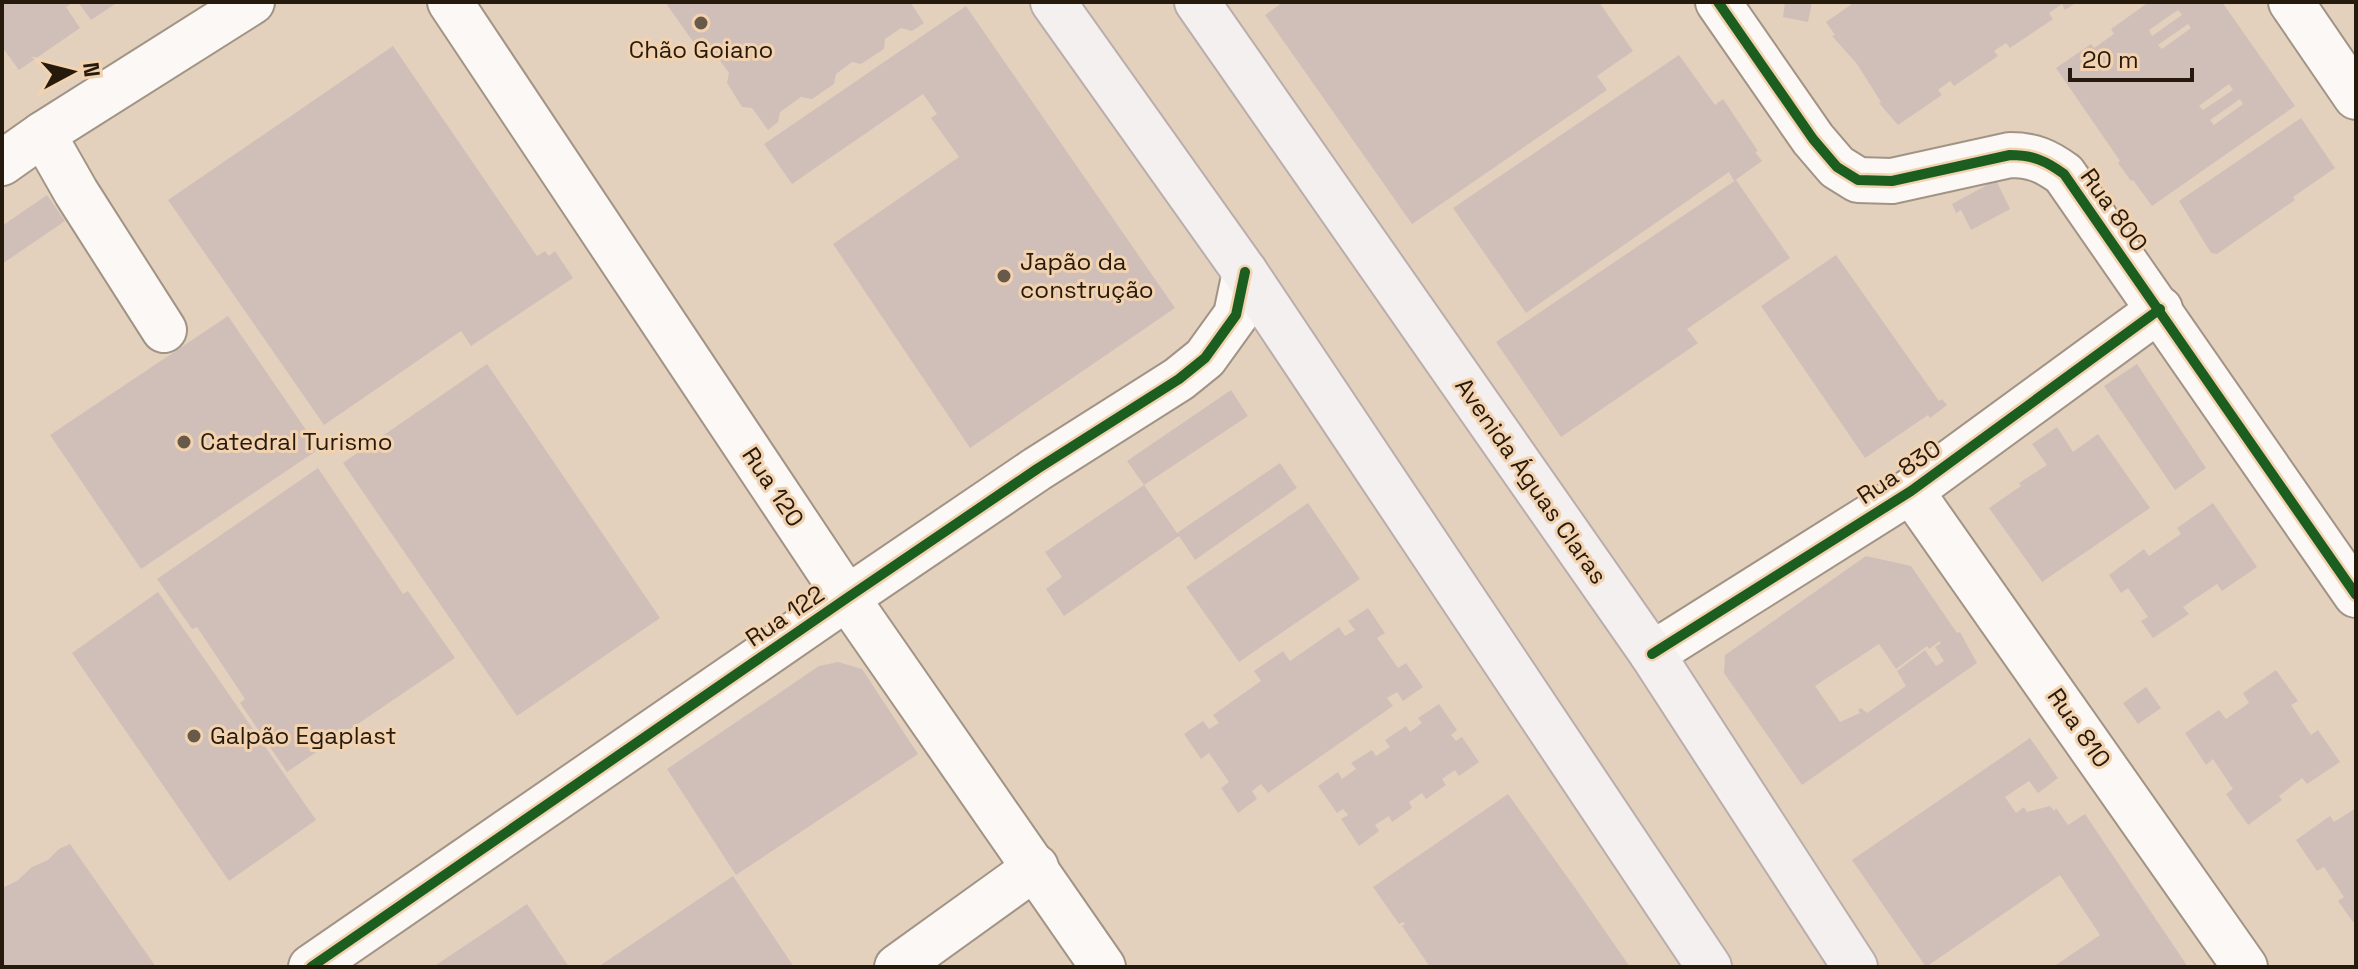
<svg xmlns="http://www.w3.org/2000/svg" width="2358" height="969" font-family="'Space Grotesk',sans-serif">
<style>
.building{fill:#d0bfb8;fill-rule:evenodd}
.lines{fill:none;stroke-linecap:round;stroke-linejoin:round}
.minor-casing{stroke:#a29485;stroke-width:48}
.major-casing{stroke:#baaeab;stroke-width:48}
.minor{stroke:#fbf8f5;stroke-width:44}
.major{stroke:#f4f0f0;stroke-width:44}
.cycleway-casing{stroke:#f2d2af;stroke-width:15}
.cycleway{stroke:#1b5e20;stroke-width:10}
.poi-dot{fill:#685a4b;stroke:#f2d2af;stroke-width:3}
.labels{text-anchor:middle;stroke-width:6;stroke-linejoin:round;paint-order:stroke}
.poi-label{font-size:24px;fill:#261a0d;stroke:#f2d2af;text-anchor:start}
.street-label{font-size:24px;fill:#261a0d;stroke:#f2d2af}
</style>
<rect width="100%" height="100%" fill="#e3d1be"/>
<g class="building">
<polygon points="2,2 74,2 66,7 80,28 19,70 2,47"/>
<polygon points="78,2 118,2 91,20"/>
<polygon points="665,2 910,2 924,23 912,31 901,28 885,39 884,49 861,64 852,62 836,74 834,84 812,99 801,97 780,112 778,122 768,130 752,108 742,107 727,83 729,73 703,37 694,43"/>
<polygon points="1283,2 1599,2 1633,51 1597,76 1607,90 1412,224 1265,15"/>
<polygon points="1785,2 1812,2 1808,22 1783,17"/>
<polygon points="1855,2 2077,2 2065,10 2062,4 2049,13 2053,19 2010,48 2006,43 1994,51 1998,56 1954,86 1950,81 1938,90 1942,95 1898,125 1879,103 1881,102 1857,64 1832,36 1835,35 1826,22"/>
<path d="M 2149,2 L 2222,2 L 2295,106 L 2152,206 L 2133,180 L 2131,181 L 2118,163 L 2120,161 L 2056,68 L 2091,44 L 2094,48 L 2114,34 L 2111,29 ZM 2178,10 L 2182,15 L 2152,36 L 2149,30 ZM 2188,24 L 2191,28 L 2162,49 L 2158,45 ZM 2229,84 L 2233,90 L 2203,110 L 2199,106 ZM 2240,99 L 2243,104 L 2214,125 L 2210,120 Z"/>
<polygon points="966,6 1175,308 970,448 833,244 959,157 931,118 937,114 923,94 792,184 764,144"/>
<polygon points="393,46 537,256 545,251 549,256 555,251 573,278 471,346 461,331 324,425 168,200"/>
<polygon points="1679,55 1715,105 1723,99 1758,151 1755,152 1762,161 1734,181 1729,172 1526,313 1453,208"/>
<polygon points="2301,118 2335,168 2293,197 2295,200 2217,254 2211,253 2179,201"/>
<polygon points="1736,180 1790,258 1687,329 1698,343 1561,437 1496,342"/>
<polygon points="1996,180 2010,209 1971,230 1961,210 1956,213 1952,204"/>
<polygon points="47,195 65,221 2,264 2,226"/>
<polygon points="1836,255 1939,401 1942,399 1947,405 1930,418 1928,415 1865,458 1761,306"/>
<polygon points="228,316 319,449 141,569 50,435"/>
<polygon points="487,364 660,618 517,716 343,463"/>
<polygon points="2137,364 2206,468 2175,490 2104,386"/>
<polygon points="1231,390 1248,416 1144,485 1177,533 1280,463 1297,488 1195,560 1179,536 1064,616 1046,589 1062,577 1045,552 1144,485 1127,461"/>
<polygon points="2057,427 2073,452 2098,434 2150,508 2042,582 1989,508 2021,486 2019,483 2047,465 2032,444"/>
<polygon points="318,468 403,594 408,591 455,658 287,772 240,703 245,699 197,627 192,629 157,579"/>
<polygon points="1308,503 1360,579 1239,662 1186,587"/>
<polygon points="2213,503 2257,567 2222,591 2217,584 2183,607 2189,614 2153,638 2141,621 2148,617 2128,588 2121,593 2109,575 2144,549 2149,556 2181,534 2177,528"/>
<path d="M 1866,556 L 1911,566 L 1957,633 L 1960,632 L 1977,663 L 1802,785 L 1724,673 L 1725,655 ZM 1940,641 L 1941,643 L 1935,647 L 1944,661 L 1936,666 L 1925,650 L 1897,671 L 1906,686 L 1867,713 L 1861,708 L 1858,710 L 1860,713 L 1840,722 L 1815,686 L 1879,644 L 1896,669 L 1927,646 L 1929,649 Z"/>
<polygon points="158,592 316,820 229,881 72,653"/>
<polygon points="1368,608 1385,633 1377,638 1398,668 1406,663 1423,687 1403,701 1397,692 1387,698 1393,706 1268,793 1261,784 1252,791 1257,799 1238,813 1221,788 1229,782 1209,753 1201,759 1184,734 1203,721 1209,729 1219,723 1213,715 1261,681 1254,671 1283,651 1290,661 1339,627 1345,636 1355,630 1348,621"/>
<polygon points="838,662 862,669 918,754 736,875 667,769 819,666"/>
<polygon points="2276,670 2298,701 2291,705 2311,735 2318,730 2340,762 2307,784 2302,778 2279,796 2282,800 2248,825 2226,794 2233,789 2213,759 2206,765 2185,733 2219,710 2226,719 2249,703 2243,693"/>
<polygon points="2146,687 2161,708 2138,724 2123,703"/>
<polygon points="1439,704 1457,730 1451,735 1456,741 1462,737 1479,762 1459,776 1455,770 1442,779 1446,785 1426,799 1422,793 1409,802 1412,808 1392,822 1389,816 1375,825 1379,831 1359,846 1341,819 1348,815 1343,809 1337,813 1318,786 1338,772 1342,779 1356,769 1351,763 1372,750 1376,756 1390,747 1385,740 1406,726 1410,732 1422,723 1418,718"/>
<polygon points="2030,738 2058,778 2038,793 2029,781 2005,797 2016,813 2024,807 2027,812 2050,806 2054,811 2056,808 2068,825 2085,814 2188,967 2053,967 2100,935 2060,875 1926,967 1852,860"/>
<polygon points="1508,794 1578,892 1630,967 1430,967 1402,926 1405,924 1403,922 1399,924 1373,887"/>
<polygon points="2356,808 2356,926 2338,901 2344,897 2324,867 2317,871 2296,840 2330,816 2334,822"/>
<polygon points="70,844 156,967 2,967 2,888 17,881 32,867 48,860 59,849"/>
<polygon points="733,876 794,967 598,967"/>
<polygon points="527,904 569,967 433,967"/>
</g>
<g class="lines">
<g class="minor-casing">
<g id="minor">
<polyline points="450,2 847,598 1103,967"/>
<path d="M 1718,2 L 1813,139 L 1837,167 L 1858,180 L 1892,181 L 2010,155 C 2033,155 2046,161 2064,174 L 2356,595"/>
<polyline points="2291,2 2356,97"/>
<polyline points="43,134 76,192 164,330"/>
<polyline points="2,163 43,134 252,2"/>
<polyline points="1911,491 2245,967"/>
<polyline points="1652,654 1911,491 2160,309"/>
<polyline points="311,967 847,598 1037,469 1179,379 1205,358 1236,315 1245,272"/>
<polyline points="897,967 1036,867"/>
</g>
</g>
<g class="major-casing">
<g id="major">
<polyline points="1053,2 1245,272 1709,967"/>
<polyline points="1197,2 1652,654 1855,967"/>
</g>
</g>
<use href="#minor" class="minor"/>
<use href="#major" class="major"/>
<g class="cycleway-casing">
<g id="cycleway">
<path d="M 1718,2 L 1813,139 L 1837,167 L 1858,180 L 1892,181 L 2010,155 C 2033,155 2046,161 2064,174 L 2356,595"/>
<polyline points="1652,654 1911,491 2160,309"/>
<polyline points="311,967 847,598 1037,469 1179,379 1205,358 1236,315 1245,272"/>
</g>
</g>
<use href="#cycleway" class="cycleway"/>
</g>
<g class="poi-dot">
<circle cx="701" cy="23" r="8"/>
<circle cx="1004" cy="276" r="8"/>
<circle cx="184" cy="442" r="8"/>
<circle cx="194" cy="736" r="8"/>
</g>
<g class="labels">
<g class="poi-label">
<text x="701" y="58" text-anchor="middle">Chão Goiano</text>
<text x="1020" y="270">Japão da<tspan x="1020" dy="28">construção</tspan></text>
<text x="200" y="450">Catedral Turismo</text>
<text x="210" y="744">Galpão Egaplast</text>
</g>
<g class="street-label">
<text transform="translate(2114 210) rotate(54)" y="8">Rua 800</text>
<text transform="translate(1899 472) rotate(-34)" y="8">Rua 830</text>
<text transform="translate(1531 481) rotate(55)" y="8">Avenida Águas Claras</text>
<text transform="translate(773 487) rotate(56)" y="8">Rua 120</text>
<text transform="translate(785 616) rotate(-34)" y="8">Rua 122</text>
<text transform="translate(2079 728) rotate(55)" y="8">Rua 810</text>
</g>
</g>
<rect width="2358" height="969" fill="none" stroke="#261a0d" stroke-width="8"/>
<g transform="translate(72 72) rotate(83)" stroke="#f2d2af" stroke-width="6" paint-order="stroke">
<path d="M0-6L14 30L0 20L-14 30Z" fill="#261a0d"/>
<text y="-12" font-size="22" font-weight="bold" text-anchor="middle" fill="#261a0d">N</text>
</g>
<path d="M2070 68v12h122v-12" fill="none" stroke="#261a0d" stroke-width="4"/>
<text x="2082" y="68" font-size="24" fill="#261a0d" stroke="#f2d2af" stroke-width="6" paint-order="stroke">20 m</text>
</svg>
